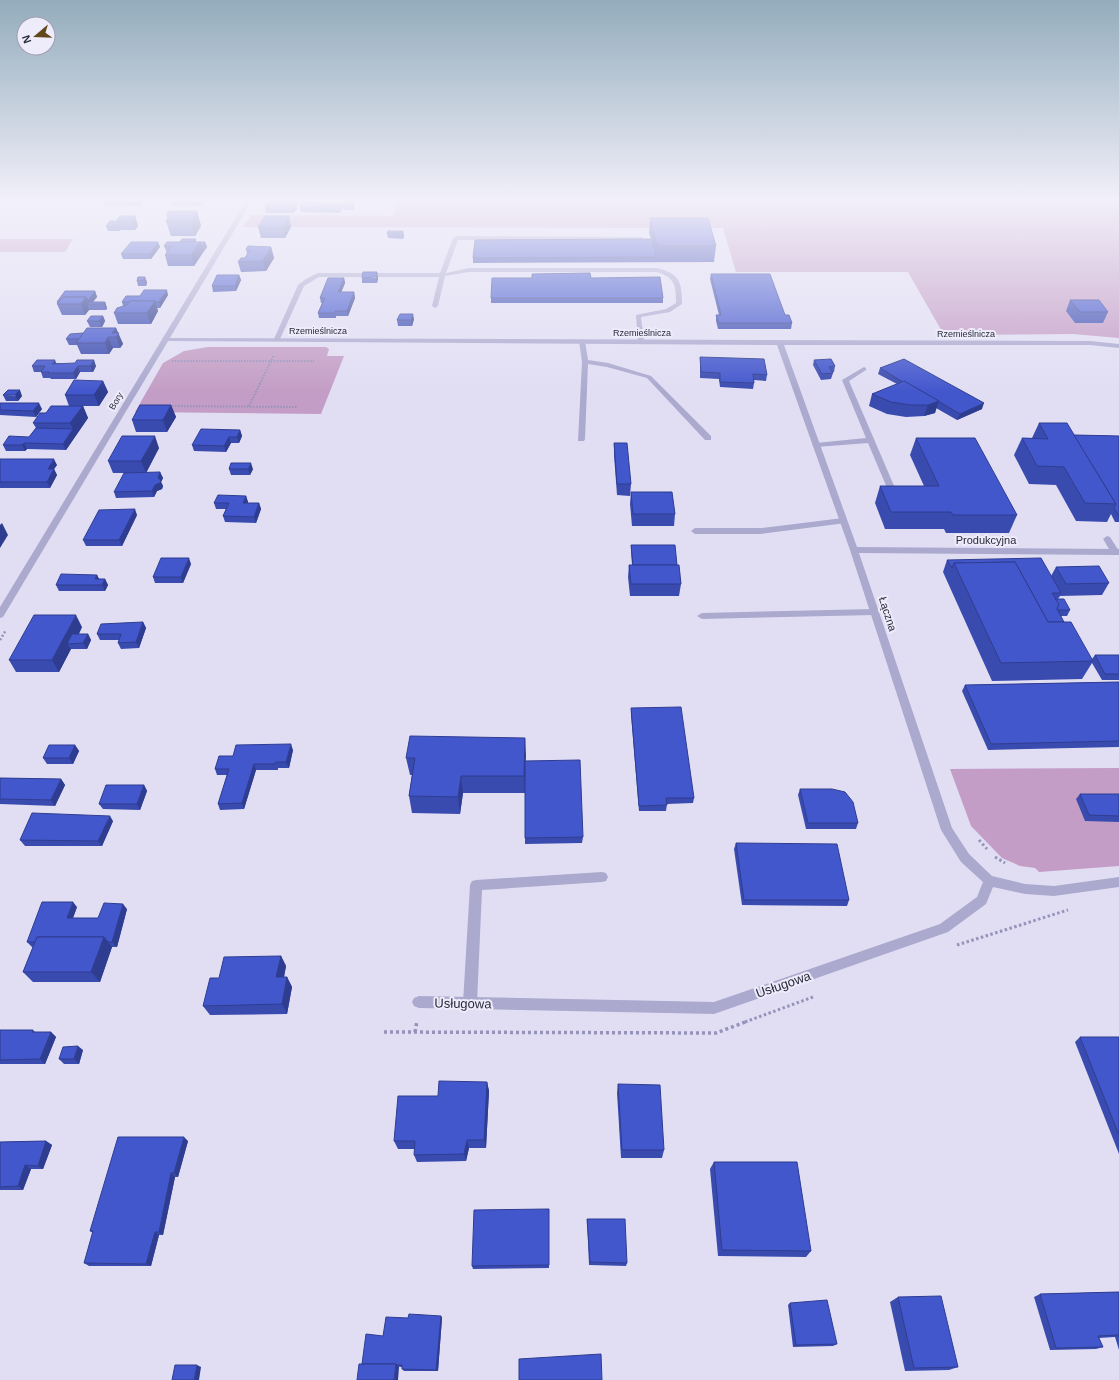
<svg xmlns="http://www.w3.org/2000/svg" width="1119" height="1380" font-family="Arial,sans-serif">
<style>
.green{fill:#c39dc5}
.lines{fill:none;stroke-linecap:round;stroke-linejoin:round}
.path-far3{stroke:#9593ba;stroke-width:2;stroke-dasharray:1.5 1.5;stroke-linecap:butt}
.path-far2{stroke:#9593ba;stroke-width:2.5;stroke-dasharray:2 2;stroke-linecap:butt}
.path-far1{stroke:#9593ba;stroke-width:3;stroke-dasharray:2.5 2.5;stroke-linecap:butt}
.path{stroke:#9593ba;stroke-width:3.5;stroke-dasharray:3 3;stroke-linecap:butt}
.service{fill:#aba9ce;fill-rule:evenodd}
.minor{fill:#aba9ce;fill-rule:evenodd}
.tertiary{fill:#aba9ce;fill-rule:evenodd}
.wall{fill:#3a4bb0}
.shaded-wall{fill:#2f3d90}
.building{fill:#4357cd;stroke:#2f3d90}
.labels{text-anchor:middle;stroke-width:4;stroke-linejoin:round;paint-order:stroke}
.far-street-label{font-size:9px;fill:#292b3a;stroke:#eeebfb}
.street-label{font-size:11px;fill:#292b3a;stroke:#eeebfb}
.near-street-label{font-size:13px;fill:#292b3a;stroke:#eeebfb}
</style>
<rect width="100%" height="100%" fill="#e1def4"/>
<g class="green">
<polygon points="477,199 1119,199 1119,338 1073,334 944,335 908,272 736,272 723,228 243,227 251,215 393,216 398,200"/>
<polygon points="0,239 73,239 65,252 0,252"/>
<polygon points="208,347 326,347 329,349 327,356 344,356 321,414 135,412 163,363 184,351"/>
<polygon points="1119,768 1119,866 1039,872 1035,868 1020,866 1002,858 971,826 950,769"/>
</g>
<g class="lines">
<g class="path-far3">
<polyline points="172,361 314,361"/>
<polyline points="169,406 298,407"/>
<polyline points="249,406 274,355"/>
</g>
<polyline class="path-far2" points="0,640 6,630"/>
<g class="path-far1">
<polyline points="979,840 987,849"/>
<polyline points="995,857 1005,863"/>
<polyline points="957,945 1068,910"/>
<polyline points="745,1022 813,997"/>
</g>
<g class="path">
<polyline points="384,1032 716,1033 748,1021"/>
<polyline points="415,1032 417,1021"/>
</g>
<g class="service">
<path d="M 456,236 L 642,237 L 643,238 L 640,240 L 458,240 L 446,273 L 469,268 L 657,268 C 680,274 682,282 682,304 L 670,312 L 641,317 L 644,342 L 641,344 L 638,342 L 636,315 L 666,309 L 676,303 C 676,285 675,278 657,272 L 469,272 L 445,276 L 438,306 L 435,308 L 432,306 L 439,277 L 319,277 L 304,286 L 280,339 L 277,341 L 274,339 L 298,285 L 306,279 L 318,273 L 440,273 L 453,238 Z"/>
<polygon points="582,339 585,341 588,360 608,363 651,376 711,436 711,440 705,440 647,378 607,367 588,364 585,439 584,441 578,441 582,362 579,341"/>
<polygon points="864,367 866,368 866,370 849,381 898,495 894,497 890,495 868,443 816,447 812,445 816,443 866,438 842,380"/>
<polygon points="843,518 846,519 847,521 846,523 761,534 695,534 691,531 695,528 761,528"/>
<polygon points="1107,536 1110,537 1119,551 1118,554 1115,555 1112,554 1103,539"/>
<polygon points="874,609 879,612 874,615 702,619 697,616 702,613"/>
<polygon points="602,872 606,873 608,877 606,881 602,882 482,890 477,1003 475,1007 470,1009 465,1007 463,1003 470,885 472,881 476,880"/>
</g>
<polygon class="minor" points="163,338 1090,341 1119,344 1119,348 1090,345 784,345 857,547 1119,549 1119,555 859,553 952,828 969,854 992,876 1025,884 1054,886 1119,877 1119,887 1054,896 1025,894 993,887 986,904 948,932 714,1014 419,1008 414,1006 412,1002 414,998 419,996 714,1002 940,924 977,897 983,882 961,862 941,830 850,550 777,345 165,341 162,339"/>
<polygon class="tertiary" points="247,199 253,199 3,617 0,618 0,607"/>
</g>
<g class="wall">
<polygon points="146,199 140,206 104,205 102,200"/>
<polygon points="169,199 206,199 201,206 171,205"/>
<polygon points="299,202 296,207 297,209 293,213 266,213 265,208"/>
<polygon points="354,202 354,207 353,210 343,210 342,205"/>
<polygon points="320,203 321,204 341,204 342,209 340,213 301,212 300,207"/>
<polygon points="197,211 201,226 195,236 171,236 166,221 168,219 166,214"/>
<polygon points="135,216 138,226 135,230 120,230 120,231 108,231 106,226 117,221 117,220"/>
<polygon points="289,216 291,227 285,238 261,238 258,227"/>
<polygon points="650,218 716,246 714,262 473,263 473,258 651,239 649,233"/>
<polygon points="403,231 404,236 403,239 388,238 387,233"/>
<polygon points="196,239 196,242 205,242 207,247 194,266 168,266 165,255 167,253 164,246 180,242"/>
<polygon points="158,242 160,247 151,259 123,259 121,254"/>
<polygon points="271,247 274,258 266,271 241,272 238,262 245,258 247,254 246,249"/>
<polygon points="711,274 785,315 792,323 791,329 718,329 716,321 716,315 719,315 710,279"/>
<polygon points="239,275 241,280 236,291 213,292 212,286"/>
<polygon points="138,277 147,282 146,286 138,286 137,281"/>
<polygon points="344,278 345,283 341,292 354,292 355,298 348,316 336,316 336,318 319,318 318,313 322,303 321,303 320,298"/>
<polygon points="362,278 378,278 377,283 362,283"/>
<polygon points="591,278 663,298 663,303 491,303 491,298"/>
<polygon points="95,291 97,297 93,302 105,302 107,308 106,310 89,310 85,315 62,315 57,304 58,303 57,302"/>
<polygon points="168,295 160,308 157,308 158,311 151,324 118,324 114,313 123,306 122,302"/>
<polygon points="1070,300 1108,312 1103,323 1075,323 1066,311"/>
<polygon points="103,316 105,321 102,327 90,327 87,321"/>
<polygon points="414,319 412,326 398,326 397,320"/>
<polygon points="116,328 123,344 120,348 113,348 109,354 81,354 77,345 69,345 66,339"/>
<polygon points="700,357 767,375 766,381 754,380 754,383 753,389 720,387 719,379 700,378"/>
<polygon points="814,360 835,366 834,372 832,372 833,373 831,379 821,380 813,365"/>
<polygon points="56,363 96,366 93,372 80,372 76,379 51,379 50,378 43,378 41,372 34,372 32,366"/>
<polygon points="880,368 982,409 957,420 936,408 935,413 924,416 906,417 887,414 869,406 872,394 897,384 878,374"/>
<polygon points="103,381 108,392 99,406 83,406 88,418 66,450 27,449 25,451 6,451 3,445 29,437 36,428 33,423 46,413 69,406 65,395"/>
<polygon points="3,395 22,396 18,401 6,401"/>
<polygon points="0,403 42,409 36,417 0,415"/>
<polygon points="171,405 176,417 167,432 136,432 132,420"/>
<polygon points="1039,423 1074,435 1119,436 1119,522 1115,522 1111,514 1107,522 1076,521 1056,485 1029,484 1014,455 1022,438 1032,438"/>
<polygon points="240,430 242,436 239,443 231,443 226,452 194,451 192,445"/>
<polygon points="916,438 1017,515 1009,533 946,533 944,529 885,529 875,503 880,486 924,486 910,455"/>
<polygon points="614,443 631,484 630,496 617,495 614,455"/>
<polygon points="159,448 146,473 113,473 108,461"/>
<polygon points="0,459 57,465 54,469 57,475 50,488 0,488"/>
<polygon points="229,469 253,469 250,475 231,475"/>
<polygon points="160,472 163,478 161,482 163,486 162,489 157,491 154,497 116,498 114,492"/>
<polygon points="631,492 675,514 674,526 632,526 630,504"/>
<polygon points="246,496 248,502 247,503 259,503 261,509 256,523 225,522 223,516 226,509 216,509 214,503"/>
<polygon points="137,515 122,546 86,546 83,540"/>
<polygon points="631,545 677,565 681,584 679,596 630,596 628,577 629,565 632,565 631,551"/>
<polygon points="947,560 1051,576 1056,567 1109,583 1102,595 1060,596 1058,599 1070,610 1067,616 1061,616 1064,622 1092,659 1095,655 1119,655 1119,680 1102,680 1092,663 1082,679 992,681 943,572"/>
<polygon points="191,564 183,583 155,583 153,577"/>
<polygon points="97,575 99,579 105,579 108,585 105,591 59,591 56,585"/>
<polygon points="143,622 146,628 139,648 121,649 118,643 119,640 100,640 97,634"/>
<polygon points="82,627 79,634 88,634 91,640 87,649 71,649 59,672 16,672 9,660"/>
<polygon points="1119,682 1119,747 988,750 962,691 965,685"/>
<polygon points="631,708 694,798 693,803 667,804 666,811 639,811 631,714"/>
<polygon points="525,738 525,761 583,837 582,843 525,844 525,793 463,793 460,814 412,813 409,796 412,775 410,775 406,758"/>
<polygon points="75,745 79,751 73,764 47,764 43,758"/>
<polygon points="293,750 289,768 278,768 278,770 256,770 244,809 220,810 218,804 227,775 217,775 215,769 233,756"/>
<polygon points="0,778 61,779 65,785 55,806 0,804"/>
<polygon points="144,785 147,791 140,810 103,809 99,804"/>
<polygon points="800,789 858,823 856,829 806,829 798,795"/>
<polygon points="1080,794 1119,794 1119,822 1085,821 1076,799"/>
<polygon points="113,821 102,846 25,846 20,840"/>
<polygon points="736,843 849,900 847,906 742,905 734,849"/>
<polygon points="77,907 73,918 98,918 127,909 117,947 112,947 100,982 33,982 23,972 33,947 32,947 27,942"/>
<polygon points="281,956 286,966 284,977 287,977 292,987 287,1014 210,1015 203,1006 219,978"/>
<polygon points="0,1030 33,1030 35,1032 51,1032 56,1037 45,1064 0,1064"/>
<polygon points="1080,1037 1119,1037 1119,1154 1075,1042"/>
<polygon points="83,1050 79,1064 64,1064 59,1059"/>
<polygon points="487,1082 489,1091 486,1148 469,1148 466,1161 417,1162 414,1155 415,1149 398,1149 394,1141 438,1096"/>
<polygon points="618,1084 664,1150 662,1158 621,1158 617,1093"/>
<polygon points="46,1141 52,1145 43,1169 31,1169 23,1190 0,1190 0,1142"/>
<polygon points="188,1141 178,1177 175,1177 163,1235 159,1235 151,1266 89,1266 84,1263 93,1233 90,1231"/>
<polygon points="714,1162 811,1251 806,1257 718,1256 710,1169"/>
<polygon points="549,1212 549,1268 473,1269 472,1266"/>
<polygon points="587,1219 627,1263 626,1266 589,1265"/>
<polygon points="1119,1292 1119,1350 1115,1337 1099,1338 1103,1347 1096,1349 1050,1350 1034,1297 1040,1294"/>
<polygon points="898,1297 958,1367 949,1370 905,1371 890,1302"/>
<polygon points="790,1303 837,1344 833,1346 793,1347 788,1305"/>
<polygon points="441,1316 442,1318 438,1371 404,1371 402,1369 402,1367 362,1364 383,1336 408,1318"/>
</g>
<g class="shaded-wall">
<polygon points="140,199 146,199 140,206 138,201"/>
<polygon points="199,199 206,199 201,206"/>
<polygon points="297,199 298,199 299,202 296,207 297,209 293,213 292,208 294,204"/>
<polygon points="354,202 354,207 353,210 352,205"/>
<polygon points="341,204 342,209 340,213 339,208"/>
<polygon points="197,211 201,226 195,236 191,221"/>
<polygon points="135,216 138,226 135,230 132,220"/>
<polygon points="289,216 291,227 285,238 283,227"/>
<polygon points="403,231 404,236 403,239 402,233"/>
<polygon points="158,242 160,247 151,259 150,254"/>
<polygon points="200,242 203,252 194,266 191,255"/>
<polygon points="205,242 207,247 203,252 202,247"/>
<polygon points="271,247 274,258 266,271 263,261"/>
<polygon points="377,272 378,278 377,283 376,277"/>
<polygon points="239,275 241,280 236,291 235,286"/>
<polygon points="145,277 147,282 146,286 144,280"/>
<polygon points="344,278 345,283 339,298 338,292"/>
<polygon points="167,290 168,295 160,308 159,302"/>
<polygon points="95,291 97,297 91,304 87,304 89,310 85,315 81,304 86,297"/>
<polygon points="354,292 355,298 348,316 347,311"/>
<polygon points="155,301 158,311 151,324 147,313"/>
<polygon points="105,302 107,308 106,310 104,304"/>
<polygon points="413,314 414,319 412,326 411,320"/>
<polygon points="103,316 105,321 102,327 99,321"/>
<polygon points="116,328 123,344 120,348 116,337 112,333"/>
<polygon points="108,337 113,348 109,354 105,343"/>
<polygon points="55,360 57,365 52,364"/>
<polygon points="94,360 96,366 93,372 90,366"/>
<polygon points="78,366 80,372 76,379 73,373"/>
<polygon points="103,381 108,392 99,406 94,395"/>
<polygon points="20,390 22,396 18,401 15,395"/>
<polygon points="939,401 935,413 924,416 928,405"/>
<polygon points="39,403 42,409 36,417 33,411"/>
<polygon points="984,403 982,409 957,420 960,414"/>
<polygon points="171,405 176,417 167,432 163,420"/>
<polygon points="83,406 88,418 66,450 63,444 73,429 70,423"/>
<polygon points="240,430 242,436 239,443 237,437"/>
<polygon points="155,436 159,448 146,473 141,461"/>
<polygon points="229,437 231,443 226,452 224,446"/>
<polygon points="24,443 27,449 25,451 22,445"/>
<polygon points="54,459 57,465 54,469 57,475 50,488 47,482 48,469"/>
<polygon points="251,463 253,469 250,475 248,469"/>
<polygon points="160,472 163,478 161,482 163,486 162,489 157,491 154,497 152,491"/>
<polygon points="246,496 248,502 245,509 243,503"/>
<polygon points="259,503 261,509 256,523 254,517"/>
<polygon points="135,509 137,515 122,546 119,540"/>
<polygon points="2,523 8,535 0,548 0,525"/>
<polygon points="189,558 191,564 183,583 181,577"/>
<polygon points="97,575 100,581 95,579"/>
<polygon points="105,579 108,585 105,591 102,585"/>
<polygon points="76,615 82,627 74,643 67,644 71,649 59,672 52,660"/>
<polygon points="143,622 146,628 139,648 136,642"/>
<polygon points="88,634 91,640 87,649 83,643"/>
<polygon points="525,738 526,755 525,793 524,776"/>
<polygon points="291,744 293,750 289,768 286,762"/>
<polygon points="75,745 79,751 73,764 69,758"/>
<polygon points="254,764 256,770 244,809 242,803"/>
<polygon points="461,776 463,793 460,814 458,797"/>
<polygon points="61,779 65,785 55,806 51,800"/>
<polygon points="144,785 147,791 140,810 137,804"/>
<polygon points="110,816 113,821 102,846 98,841"/>
<polygon points="73,902 77,907 71,923 67,918"/>
<polygon points="123,904 127,909 117,947 112,942"/>
<polygon points="104,937 112,947 100,982 91,972"/>
<polygon points="281,956 286,966 282,987 276,977"/>
<polygon points="287,977 292,987 287,1014 282,1004"/>
<polygon points="51,1032 56,1037 45,1064 40,1059"/>
<polygon points="78,1046 83,1050 79,1064 74,1059"/>
<polygon points="487,1082 489,1091 486,1148 484,1140"/>
<polygon points="184,1137 188,1141 178,1177 174,1173"/>
<polygon points="467,1140 469,1148 466,1161 464,1154"/>
<polygon points="46,1141 52,1145 43,1169 38,1166"/>
<polygon points="25,1165 31,1169 23,1190 18,1186"/>
<polygon points="171,1173 175,1177 163,1235 159,1232"/>
<polygon points="155,1232 159,1235 151,1266 146,1264"/>
<polygon points="441,1316 442,1318 438,1371 436,1370"/>
<polygon points="396,1364 399,1367 398,1380 394,1380"/>
<polygon points="197,1365 201,1367 199,1380 194,1380"/>
</g>
<g class="building">
<polygon points="103,199 140,199 138,201 102,200"/>
<polygon points="271,199 297,199 294,204 296,204 292,208 265,208"/>
<polygon points="344,201 354,202 352,205 342,205"/>
<polygon points="303,202 320,203 320,204 341,204 339,208 300,207"/>
<polygon points="169,211 197,211 191,221 166,221 171,214 166,214"/>
<polygon points="120,216 135,216 132,220 117,220"/>
<polygon points="265,216 289,216 283,227 258,227"/>
<polygon points="650,218 708,218 716,246 657,246"/>
<polygon points="110,221 117,221 119,225 118,226 106,226"/>
<polygon points="388,231 403,231 402,233 387,233"/>
<polygon points="182,239 196,239 194,242 180,242"/>
<polygon points="652,239 656,257 473,258 475,240"/>
<polygon points="131,242 158,242 150,254 121,254"/>
<polygon points="167,242 200,242 191,255 165,255 172,246 164,246"/>
<polygon points="200,242 205,242 202,247"/>
<polygon points="248,246 271,247 263,261 238,262 241,258 245,258 250,250 246,249"/>
<polygon points="363,272 377,272 376,277 362,278"/>
<polygon points="590,273 591,278 660,277 663,298 491,298 492,278 532,278 532,274"/>
<polygon points="711,274 770,274 785,315 789,315 792,323 719,323 716,315 721,315"/>
<polygon points="217,275 239,275 235,286 212,286"/>
<polygon points="138,277 145,277 144,280 137,281"/>
<polygon points="328,278 344,278 338,292 354,292 347,311 335,311 335,313 318,313 325,298 320,298"/>
<polygon points="144,290 167,290 159,302 155,302 155,301 130,301 129,302 122,302 126,296 140,296"/>
<polygon points="65,291 95,291 88,301 86,297 63,297 59,302 57,302"/>
<polygon points="63,297 86,297 81,304 57,304"/>
<polygon points="1070,300 1099,300 1108,312 1080,312"/>
<polygon points="130,301 155,301 147,313 114,313 117,308 127,305"/>
<polygon points="89,302 105,302 104,304 87,304"/>
<polygon points="400,314 413,314 411,320 397,320"/>
<polygon points="91,316 103,316 99,321 87,321"/>
<polygon points="87,328 116,328 112,333 119,333 116,337 108,337 105,343 76,343"/>
<polygon points="83,333 79,339 66,339 70,334"/>
<polygon points="700,357 764,359 767,375 753,374 754,383 720,382 720,373 701,372"/>
<polygon points="831,359 835,366 829,367 833,373 822,374 814,360"/>
<polygon points="904,359 984,403 960,414 904,381 903,382 880,368"/>
<polygon points="37,360 55,360 52,364 75,363 77,360 94,360 90,366 78,366 73,373 48,373 49,372 41,372 45,366 32,366"/>
<polygon points="74,380 103,381 94,395 65,395"/>
<polygon points="904,381 939,401 928,405 910,405 891,402 872,394"/>
<polygon points="8,390 20,390 15,395 3,395"/>
<polygon points="0,403 39,403 33,411 0,410"/>
<polygon points="140,405 171,405 163,420 132,420"/>
<polygon points="51,406 83,406 70,423 33,423 40,413 46,413"/>
<polygon points="1039,423 1067,423 1116,504 1085,503 1064,467 1037,466 1022,438 1048,439"/>
<polygon points="36,428 73,429 63,444 24,443 22,445 3,445 9,436 29,437"/>
<polygon points="201,429 240,430 237,437 229,437 224,446 192,445"/>
<polygon points="1074,435 1119,436 1119,516 1114,508 1116,504"/>
<polygon points="122,436 155,436 141,461 108,461"/>
<polygon points="916,438 975,438 1017,515 953,515 951,512 891,512 880,486 939,486"/>
<polygon points="614,443 627,443 631,484 617,484"/>
<polygon points="0,459 54,459 48,469 54,469 47,482 0,482"/>
<polygon points="231,463 251,463 248,469 229,469"/>
<polygon points="160,472 158,478 161,480 160,483 155,485 152,491 114,492 124,473"/>
<polygon points="631,492 672,492 675,514 633,514"/>
<polygon points="218,495 246,496 243,503 259,503 254,517 223,516 229,503 214,503"/>
<polygon points="135,509 119,540 83,540 99,510"/>
<polygon points="631,545 675,545 677,565 633,565"/>
<polygon points="161,558 189,558 181,577 153,577"/>
<polygon points="1041,558 1061,593 1052,593 1059,604 1057,609 1064,622 1048,622 1015,562 954,563 952,568 947,560"/>
<polygon points="1015,562 1048,622 1071,622 1093,661 1001,663 954,563"/>
<polygon points="629,565 679,565 681,584 631,584"/>
<polygon points="1099,566 1109,583 1066,584 1056,567"/>
<polygon points="61,574 97,575 95,579 105,579 102,585 56,585"/>
<polygon points="1055,599 1064,599 1070,610 1058,610 1057,609 1059,604"/>
<polygon points="34,615 76,615 52,660 9,660"/>
<polygon points="143,622 136,642 118,643 121,634 97,634 101,624"/>
<polygon points="72,634 88,634 83,643 67,644"/>
<polygon points="1095,655 1119,655 1119,674 1105,674"/>
<polygon points="1119,682 1119,741 991,744 965,685"/>
<polygon points="681,707 694,798 666,798 667,805 639,806 631,708"/>
<polygon points="410,736 525,738 524,776 461,776 458,797 409,796 415,758 406,758"/>
<polygon points="291,744 286,762 276,762 275,764 254,764 242,803 218,804 229,769 215,769 219,756 233,756 236,745"/>
<polygon points="49,745 75,745 69,758 43,758"/>
<polygon points="580,760 583,837 525,838 525,761"/>
<polygon points="0,778 61,779 51,800 0,799"/>
<polygon points="106,785 144,785 137,804 99,804"/>
<polygon points="800,789 832,789 845,792 853,802 858,823 808,823"/>
<polygon points="1080,794 1119,794 1119,816 1089,815"/>
<polygon points="32,813 110,816 98,841 20,840"/>
<polygon points="736,843 837,844 849,900 744,900"/>
<polygon points="42,902 73,902 67,918 98,918 104,903 123,904 112,942 108,942 104,937 37,937 35,942 27,942"/>
<polygon points="37,937 104,937 91,972 23,972"/>
<polygon points="281,956 276,977 287,977 282,1004 203,1006 210,978 219,978 224,957"/>
<polygon points="0,1030 33,1030 32,1032 51,1032 40,1059 0,1060"/>
<polygon points="1080,1037 1119,1037 1119,1135"/>
<polygon points="78,1046 74,1059 59,1059 63,1047"/>
<polygon points="439,1081 487,1082 484,1140 467,1140 464,1154 414,1155 415,1141 394,1141 398,1096 438,1096"/>
<polygon points="618,1084 660,1085 664,1150 622,1150"/>
<polygon points="118,1137 184,1137 174,1173 171,1173 159,1232 155,1232 146,1264 84,1263 93,1231 90,1231"/>
<polygon points="46,1141 38,1166 25,1165 18,1186 0,1187 0,1142"/>
<polygon points="714,1162 797,1162 811,1251 722,1250"/>
<polygon points="549,1209 549,1265 472,1266 474,1210"/>
<polygon points="587,1219 625,1219 627,1263 590,1262"/>
<polygon points="1119,1292 1119,1335 1098,1336 1103,1347 1056,1348 1040,1294"/>
<polygon points="941,1296 958,1367 914,1368 898,1297"/>
<polygon points="827,1300 837,1344 796,1345 790,1303"/>
<polygon points="409,1314 441,1316 436,1370 402,1369 402,1365 397,1365 396,1364 362,1364 366,1334 383,1336 386,1317 408,1318"/>
<polygon points="601,1354 602,1380 519,1380 519,1359"/>
<polygon points="359,1364 396,1364 394,1380 357,1380"/>
<polygon points="175,1365 197,1365 194,1380 172,1380"/>
</g>
<linearGradient id="sky" x2="0" y2="1"><stop stop-color="#93acbc"/><stop offset="0.51" stop-color="#f2f0fa"/><stop offset="1" stop-color="#f2f0fa" stop-opacity="0"/></linearGradient>
<rect width="1119" height="392" fill="url(#sky)"/>
<g class="labels">
<g class="far-street-label">
<text x="318" y="334">Rzemieślnicza</text>
<text x="642" y="336">Rzemieślnicza</text>
<text x="966" y="337">Rzemieślnicza</text>
<text transform="translate(116 401) rotate(-59)" y="3">Bory</text>
</g>
<g class="street-label">
<text x="986" y="544">Produkcyjna</text>
<text transform="translate(888 614) rotate(72)" y="4">Łączna</text>
</g>
<g class="near-street-label">
<text transform="translate(783 984) rotate(-19)" y="5">Usługowa</text>
<text transform="translate(463 1003) rotate(1)" y="5">Usługowa</text>
</g>
</g>
<g transform="translate(36 36) rotate(251)"><circle r="19" fill="#eeebfb" stroke="#9f9eae"/>
<path d="M0-3L7 15L0 10L-7 15Z" fill="#5f491c"/>
<text y="-6" font-size="11" font-weight="bold" text-anchor="middle" fill="#292b3a">N</text>
</g>
</svg>
